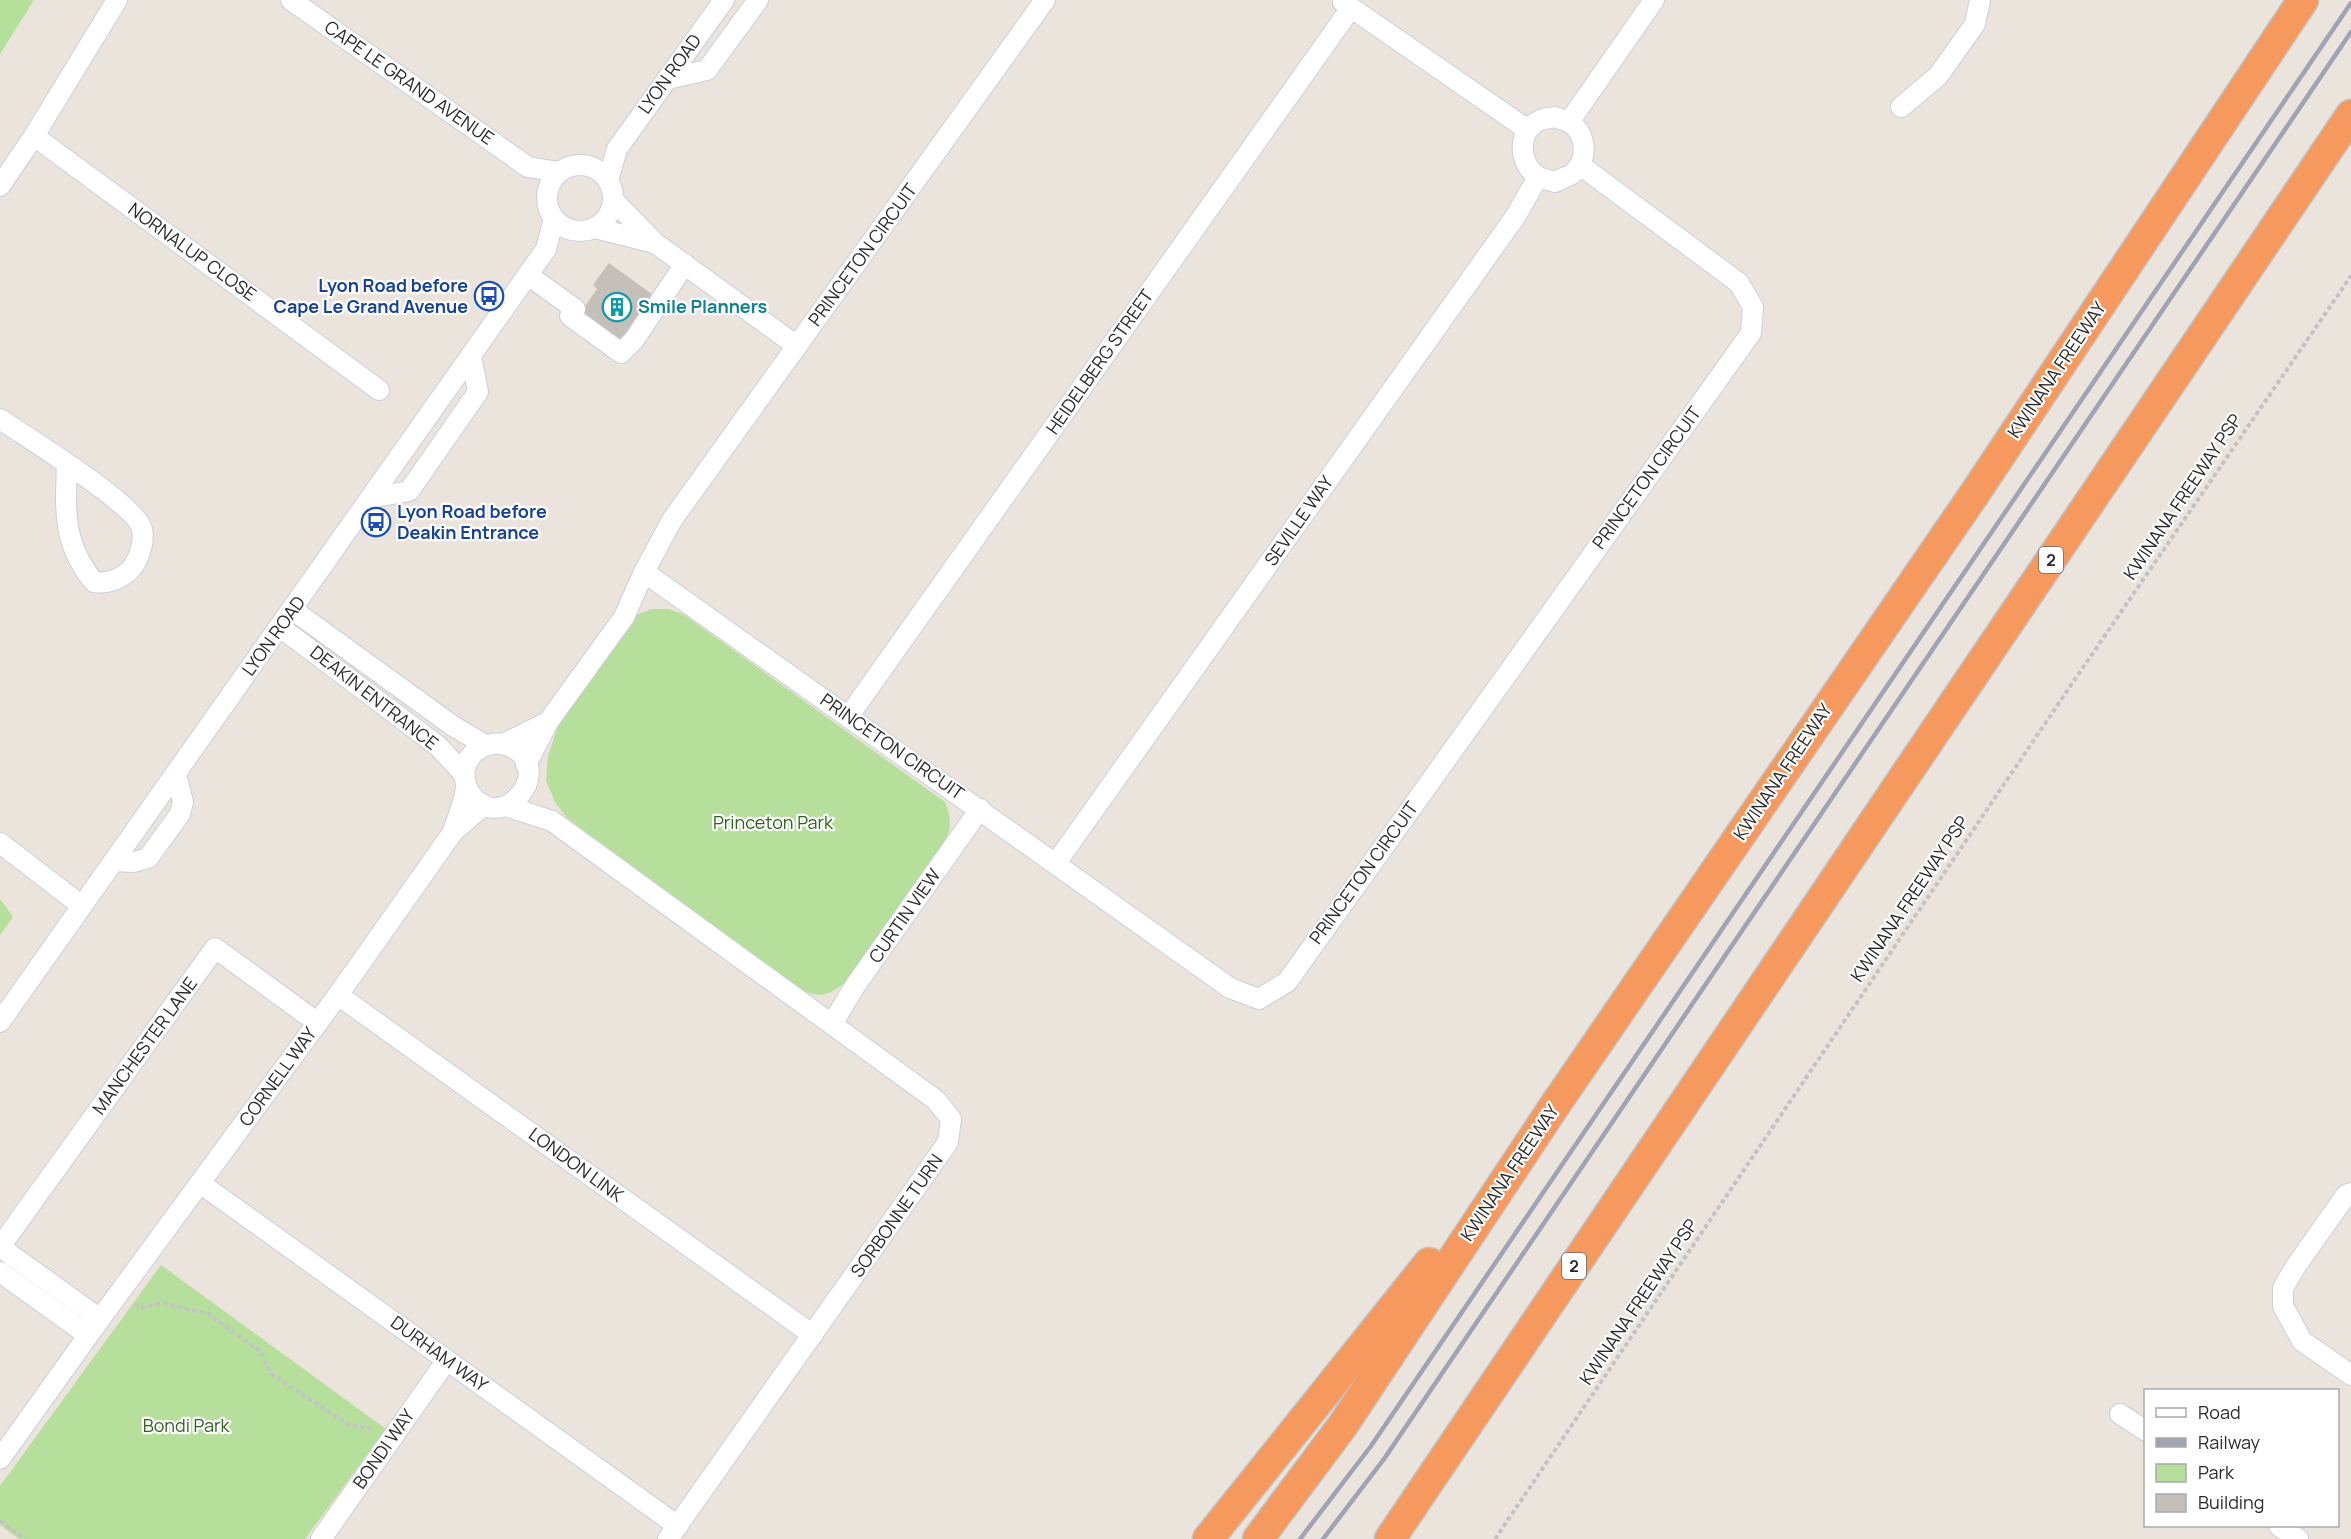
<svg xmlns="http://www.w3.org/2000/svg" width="2351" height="1539" font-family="Manrope,sans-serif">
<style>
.green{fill:#b6df9c}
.building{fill:#c4bfb8;stroke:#c6c0b6;stroke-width:1.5}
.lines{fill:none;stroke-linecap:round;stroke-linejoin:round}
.minor-casing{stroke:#cbcfdb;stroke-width:22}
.highway-casing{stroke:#c3c3c3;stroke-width:33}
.path{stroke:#c3c3c3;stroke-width:4;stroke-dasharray:4.5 3;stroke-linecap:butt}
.minor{stroke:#fff;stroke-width:20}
.highway{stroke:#f5995e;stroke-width:30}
.rail{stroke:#a0a3b3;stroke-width:4.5}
.labels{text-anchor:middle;stroke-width:4.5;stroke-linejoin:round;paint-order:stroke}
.shield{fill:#fff;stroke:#6a6a6a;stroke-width:1.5}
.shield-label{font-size:16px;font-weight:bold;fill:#2a2a2a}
.street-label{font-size:18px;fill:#2a2a2a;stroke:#fff}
.transit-label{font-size:18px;font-weight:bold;fill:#164399;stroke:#fff;text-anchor:end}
.culture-label{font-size:18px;font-weight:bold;fill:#0d838f;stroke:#fff;text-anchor:start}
.park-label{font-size:18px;fill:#2f631e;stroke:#fff}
</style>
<rect width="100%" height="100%" fill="#ebe4dd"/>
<g class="green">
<polygon points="0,0 34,0 0,54"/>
<path d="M 652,609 L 668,609 L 683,614 L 945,802 C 951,817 952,826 945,841 L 848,980 C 830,995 820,1000 799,988 L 567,818 L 555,802 L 546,780 L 548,756 L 560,720 L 636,615 Z"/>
<polygon points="0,899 13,917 0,935"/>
<polygon points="161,1265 386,1429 305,1539 19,1539 0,1525 0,1486"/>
</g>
<polygon class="building" points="609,264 656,298 619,347 579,316 598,289 594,285"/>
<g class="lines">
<g class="minor-casing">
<g id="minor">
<polyline points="291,0 528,167 559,172"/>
<polyline points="1343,2 1528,130"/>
<polyline points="667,79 707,70 758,0"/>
<polyline points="1901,107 1938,76 1975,24 1980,0"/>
<path d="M 1555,117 C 1559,119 1565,120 1569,122 C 1587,133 1589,161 1572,174 C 1567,177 1560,179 1555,182 C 1549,180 1541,179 1536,175 C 1518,162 1517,129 1541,120 C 1545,118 1550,118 1555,117 Z"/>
<polyline points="1569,122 1654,0"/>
<polyline points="34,136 379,390"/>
<circle cx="580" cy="198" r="33"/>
<polyline points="608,180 617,149 724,0"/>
<polyline points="0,186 34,136 117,0"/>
<polyline points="614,201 655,243 797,346"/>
<polyline points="595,228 655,243"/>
<polyline points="528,275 575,309 570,316 621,353 634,340 685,264"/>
<path d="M 0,419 C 26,437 136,504 142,529 C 145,543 138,563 128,572 C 118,580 107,584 94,582 C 63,544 65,512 67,465"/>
<polyline points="371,498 409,491 478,392 471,356"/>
<polyline points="644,572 1230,988 1259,999 1287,982 1751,333 1753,307 1739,283 1580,165"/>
<polyline points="293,610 453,726 485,745"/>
<polyline points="280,627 438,746 464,774"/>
<polyline points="848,717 1351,8"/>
<polyline points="503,744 548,722"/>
<polyline points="526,765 548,722 624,617 644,572 672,520 1045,0"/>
<polyline points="506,806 552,821 936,1100 951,1119 948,1142 668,1539"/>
<path d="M 453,832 C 457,818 465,801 466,787 C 466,780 463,775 465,768 C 470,749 491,739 509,746 C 562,769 495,845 466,786"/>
<polyline points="0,843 82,906"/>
<polyline points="114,861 134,862 148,858 180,814 183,802 176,774"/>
<polyline points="1056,863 1515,217 1538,177"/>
<polyline points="338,995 813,1335"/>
<polyline points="0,1022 546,249 554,219"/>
<polyline points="832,1024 855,986 980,809"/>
<polyline points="200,1183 678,1526"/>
<polyline points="2351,1193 2346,1195 2296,1266 2283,1288 2283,1306 2302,1341 2351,1375"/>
<polyline points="0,1247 215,948 318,1023"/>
<polyline points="0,1247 100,1319"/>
<polyline points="0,1272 88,1335"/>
<polyline points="2120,1414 2146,1431"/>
<polyline points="0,1459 100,1319 338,995 453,832 484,805"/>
<polyline points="2279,1526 2298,1539"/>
<polyline points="321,1539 447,1360"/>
</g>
</g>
<g class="highway-casing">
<g id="highway">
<polyline points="1208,1539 1429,1263"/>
<polyline points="1258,1539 1343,1425 1555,1105 1975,493 2303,0"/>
<polyline points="1390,1539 2351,115"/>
</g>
</g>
<g class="path">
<polyline points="135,1304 140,1308 163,1303 208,1314 261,1352 271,1374 349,1425 374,1429"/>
<polyline points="0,1521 26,1539"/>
<polyline points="1495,1539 2069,688 2351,276"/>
</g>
<use href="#minor" class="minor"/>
<use href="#highway" class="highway"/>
<g class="rail">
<polyline points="1300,1539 1371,1446 2351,3"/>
<polyline points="1323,1539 1384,1459 2351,32"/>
</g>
</g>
<defs>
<g id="bus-ring" transform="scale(1.5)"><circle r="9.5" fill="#fff" stroke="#1a4fb4" stroke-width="1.5"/><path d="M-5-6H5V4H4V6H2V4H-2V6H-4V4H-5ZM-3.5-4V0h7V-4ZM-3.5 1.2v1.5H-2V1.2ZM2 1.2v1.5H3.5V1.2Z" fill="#1a4fb4"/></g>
<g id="building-ring" transform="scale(1.5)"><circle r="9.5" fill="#fff" stroke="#0f9aa8" stroke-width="1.5"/><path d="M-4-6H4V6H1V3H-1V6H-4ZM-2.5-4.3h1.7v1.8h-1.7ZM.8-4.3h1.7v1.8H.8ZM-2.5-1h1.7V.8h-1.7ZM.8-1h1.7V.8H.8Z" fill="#0f9aa8"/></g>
</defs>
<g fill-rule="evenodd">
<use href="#bus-ring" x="489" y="296"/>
<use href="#building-ring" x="617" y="307"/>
<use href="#bus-ring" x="376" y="522"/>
</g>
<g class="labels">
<g class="shield">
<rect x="2039" y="547" width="24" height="26" rx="4.5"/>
<rect x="1562" y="1253" width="24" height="26" rx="4.5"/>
</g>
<g class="shield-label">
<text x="2051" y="566">2</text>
<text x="1574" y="1272">2</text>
</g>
<g class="street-label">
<text transform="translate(670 74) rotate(-54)" y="6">LYON ROAD</text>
<text transform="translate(409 83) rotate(35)" y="6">CAPE LE GRAND AVENUE</text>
<text transform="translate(192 252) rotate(36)" y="6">NORNALUP CLOSE</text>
<text transform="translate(863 255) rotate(-54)" y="6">PRINCETON CIRCUIT</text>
<text transform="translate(1100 362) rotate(-55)" y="6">HEIDELBERG STREET</text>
<text transform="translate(2057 370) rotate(-56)" y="6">KWINANA FREEWAY</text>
<text transform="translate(1647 478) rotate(-54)" y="6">PRINCETON CIRCUIT</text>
<text transform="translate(2183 497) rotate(-56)" y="6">KWINANA FREEWAY PSP</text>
<text transform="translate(1299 521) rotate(-55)" y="6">SEVILLE WAY</text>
<text transform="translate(274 636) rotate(-54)" y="6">LYON ROAD</text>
<text transform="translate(374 698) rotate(38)" y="6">DEAKIN ENTRANCE</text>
<text transform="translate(892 747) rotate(35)" y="6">PRINCETON CIRCUIT</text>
<text transform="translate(1783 772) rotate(-56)" y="6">KWINANA FREEWAY</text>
<text transform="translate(1364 873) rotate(-54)" y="6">PRINCETON CIRCUIT</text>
<text transform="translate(1910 899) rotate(-56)" y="6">KWINANA FREEWAY PSP</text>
<text transform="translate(905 916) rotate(-55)" y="6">CURTIN VIEW</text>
<text transform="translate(145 1046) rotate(-54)" y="6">MANCHESTER LANE</text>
<text transform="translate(278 1077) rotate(-54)" y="6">CORNELL WAY</text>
<text transform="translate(576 1165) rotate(36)" y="6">LONDON LINK</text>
<text transform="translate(1510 1173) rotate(-56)" y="6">KWINANA FREEWAY</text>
<text transform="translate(897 1216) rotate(-55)" y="6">SORBONNE TURN</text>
<text transform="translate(1639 1302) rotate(-56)" y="6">KWINANA FREEWAY PSP</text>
<text transform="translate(439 1354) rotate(36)" y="6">DURHAM WAY</text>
<text transform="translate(384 1449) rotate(-55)" y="6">BONDI WAY</text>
</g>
<g class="transit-label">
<text x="468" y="292">Lyon Road before<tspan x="468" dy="21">Cape Le Grand Avenue</tspan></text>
<text x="397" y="518" text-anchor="start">Lyon Road before<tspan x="397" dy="21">Deakin Entrance</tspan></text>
</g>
<g class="culture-label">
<text x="638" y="313">Smile Planners</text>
</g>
<g class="park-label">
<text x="773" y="829">Princeton Park</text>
<text x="186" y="1432">Bondi Park</text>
</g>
</g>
<rect x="2144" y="1389" width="195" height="138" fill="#ffffff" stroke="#aaaaaa" stroke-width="1.5"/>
<rect x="2156" y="1408" width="30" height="9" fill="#ffffff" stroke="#aaaaaa" stroke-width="1.5"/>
<text x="2198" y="1419" font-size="18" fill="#2a2a2a">Road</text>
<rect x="2156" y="1438" width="30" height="9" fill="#a0a3b3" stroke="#aaaaaa" stroke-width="1.5"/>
<text x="2198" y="1449" font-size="18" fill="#2a2a2a">Railway</text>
<rect x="2156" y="1464" width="30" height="18" fill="#b6df9c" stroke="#aaaaaa" stroke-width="1.5"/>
<text x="2198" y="1479" font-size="18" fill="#2a2a2a">Park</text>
<rect x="2156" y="1494" width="30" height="18" fill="#c4bfb8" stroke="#aaaaaa" stroke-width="1.5"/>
<text x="2198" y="1509" font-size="18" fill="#2a2a2a">Building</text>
</svg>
